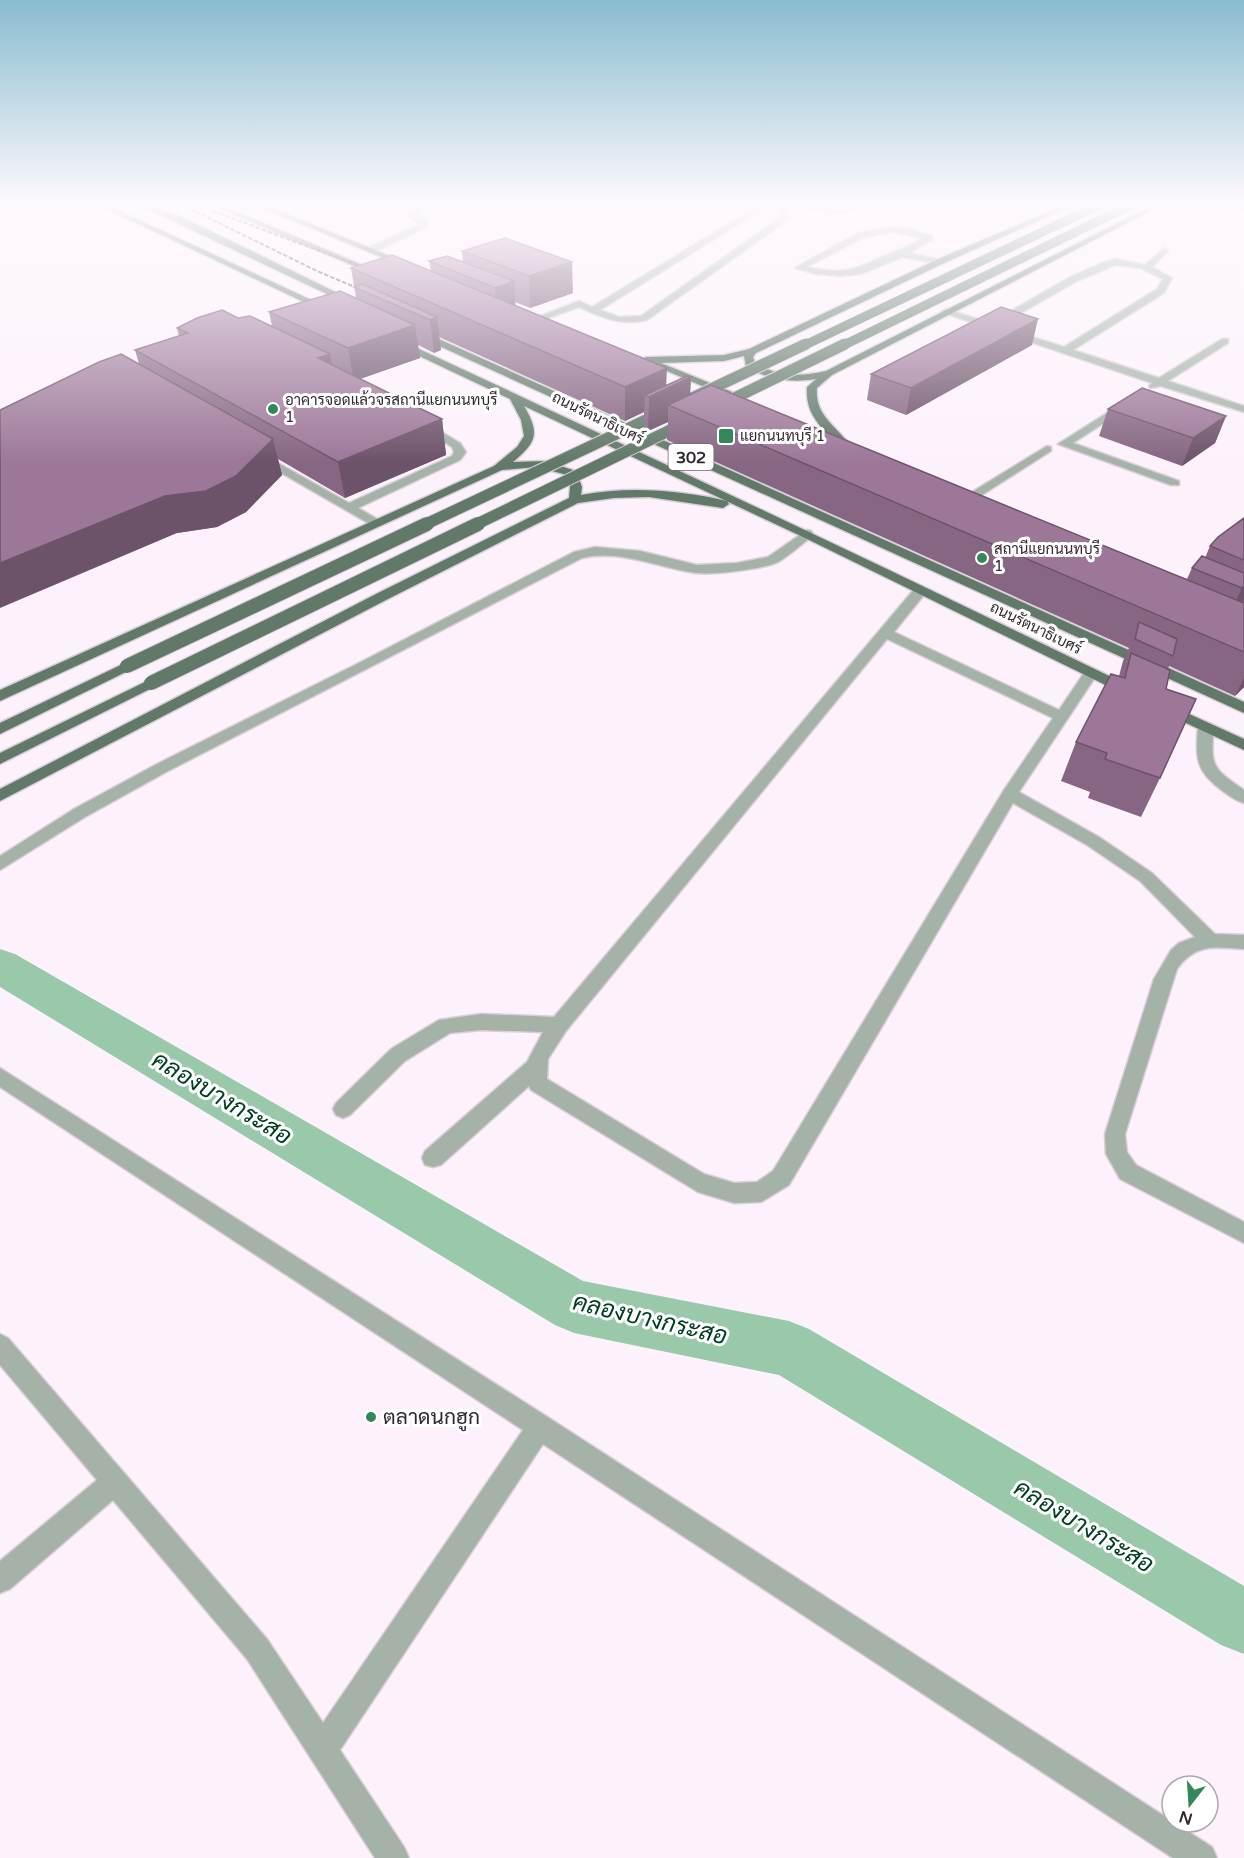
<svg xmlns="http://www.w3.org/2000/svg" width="1244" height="1858" font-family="'Varela Round',Sarabun,sans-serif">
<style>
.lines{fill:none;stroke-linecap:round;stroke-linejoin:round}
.canal{fill:#99c9aa;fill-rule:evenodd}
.minor-casing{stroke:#d9ced7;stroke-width:3}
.major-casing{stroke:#d9ced7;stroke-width:3}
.minor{fill:#a4b2a8;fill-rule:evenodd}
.major{fill:#607969;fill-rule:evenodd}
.rail{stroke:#50454f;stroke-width:2;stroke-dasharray:4.5 2;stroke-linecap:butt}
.major-bridge-far2-casing{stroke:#d9ced7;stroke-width:10;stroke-linecap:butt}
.major-bridge-far1-casing{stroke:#d9ced7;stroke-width:13;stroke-linecap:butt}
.major-bridge-casing{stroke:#d9ced7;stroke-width:16;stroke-linecap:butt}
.major-bridge-far2{stroke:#607969;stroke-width:9}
.major-bridge-far1{stroke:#607969;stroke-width:11}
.major-bridge{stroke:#607969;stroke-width:14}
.wall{fill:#866683}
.shaded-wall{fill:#6d536a}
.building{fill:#9c7798;stroke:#6d536a;stroke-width:1.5}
.poi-dot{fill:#348759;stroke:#fff;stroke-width:2}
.labels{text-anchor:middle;stroke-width:6;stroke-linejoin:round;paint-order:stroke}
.far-poi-label{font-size:15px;fill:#332831;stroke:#fff;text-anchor:start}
.far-street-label{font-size:15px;fill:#332831;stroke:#fff}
.shield{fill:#fff;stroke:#70686f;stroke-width:1.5}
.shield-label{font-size:16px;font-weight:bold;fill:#332831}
.near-poi-label{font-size:21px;fill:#332831;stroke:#fff;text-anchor:start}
.near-water-label{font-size:24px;font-style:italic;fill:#003c20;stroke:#fff}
</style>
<rect width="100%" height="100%" fill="#fdf2fc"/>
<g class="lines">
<polygon class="canal" points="0,949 15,954 583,1281 789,1321 809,1329 1244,1586 1244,1654 1221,1645 779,1375 574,1333 555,1325 0,987"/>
<g class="minor-casing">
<g id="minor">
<polygon points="426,203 436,203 416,215 428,219 427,227 374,252 368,252 368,248 420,224 407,216 412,208"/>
<path d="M 786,203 L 839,209 L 861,203 L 870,203 C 848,222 815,210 789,206 Z"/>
<polygon points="1202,203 1218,203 1244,207 1244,211"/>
<path d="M 758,206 L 762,208 L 761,210 L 600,310 L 619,317 L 641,316 L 782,216 L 779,211 L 786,209 L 789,219 L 647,320 C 622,326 602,318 579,307 L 543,320 L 535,318 L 579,301 L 592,307 Z"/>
<path d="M 893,227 L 910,229 L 932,236 L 932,240 L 909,253 L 942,260 L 942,264 L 902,257 L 861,274 L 841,276 L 816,274 L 795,268 L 858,233 ZM 893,232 L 922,238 C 910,246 898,251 884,256 C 852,271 843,274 807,267 L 864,237 Z"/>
<path d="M 1164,248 L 1168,251 L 1152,267 L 1172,278 L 1164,293 L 1073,350 L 1159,378 L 1222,339 L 1228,339 L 1228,343 L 1168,381 L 1244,406 L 1244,412 L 1161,386 L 1150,388 L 1149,386 L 1152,383 L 941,312 L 946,309 L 990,323 L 1070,277 L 1102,263 L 1115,259 L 1145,265 ZM 1115,265 L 1140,268 L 1163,279 L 1157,289 L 1064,347 L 998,326 L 1077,281 Z"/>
<polygon points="1126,401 1131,404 1130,406 1073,443 1179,481 1179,485 1171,485 1058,444"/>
<polygon points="423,421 460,443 466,452 460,460 358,508 379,520 381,523 375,527 252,456 258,453 262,454 349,503 452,456 454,452 452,447 419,426 419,422"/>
<polygon points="1047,446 1051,447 1051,451 974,500 970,501 964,497"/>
<path d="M 807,530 L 811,531 L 813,534 L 811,537 C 801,545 790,555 778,562 C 764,569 712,575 696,573 C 658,568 621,549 582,558 L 168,771 L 85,817 L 0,870 L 0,856 L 74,809 L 157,764 L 357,664 L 574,552 L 595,547 L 640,551 L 697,565 L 737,563 L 768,557 Z"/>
<path d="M 921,586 L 928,590 L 894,632 L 1059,710 L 1086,670 L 1096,670 L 1098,673 L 1019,792 L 1099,837 L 1152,873 L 1215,934 L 1244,935 L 1244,949 C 1214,947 1196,943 1177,969 L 1125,1134 L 1127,1152 L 1136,1165 L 1244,1222 L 1244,1243 L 1120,1179 L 1106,1154 L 1105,1134 L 1154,979 L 1171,950 L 1179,943 L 1195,937 L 1140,881 L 1087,845 L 1013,803 L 789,1185 L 761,1202 L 734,1203 L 698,1192 L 531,1090 L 529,1086 L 441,1165 L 433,1167 L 425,1165 L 422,1158 L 425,1151 L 527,1062 L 543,1032 L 481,1030 L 450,1033 L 405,1061 L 350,1115 L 343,1118 L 336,1115 L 333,1109 L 336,1103 L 391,1049 L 439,1020 L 481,1014 L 554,1017 L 916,587 ZM 887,639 L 1053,718 L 1004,790 L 773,1171 L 757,1182 L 734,1183 L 704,1174 L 547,1079 L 548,1059 L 566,1031 Z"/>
<path d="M 1206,722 L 1214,727 C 1210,766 1212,768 1244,790 L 1244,803 C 1236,801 1230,796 1224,792 C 1196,772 1195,759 1198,727 Z"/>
<polygon points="0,1068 549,1418 1212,1847 1217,1858 1173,1858 543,1444 340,1750 404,1847 409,1858 375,1858 247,1659 113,1500 10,1589 0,1593 0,1561 97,1480 0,1365 0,1334 8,1338 267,1639 323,1723 523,1430 0,1087"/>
</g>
</g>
<g class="major-casing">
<g id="major">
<polygon points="94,203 103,203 335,311 327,313"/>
<polygon points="135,203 145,203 180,216 360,304 352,306"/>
<polygon points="207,203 216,203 384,274 377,276"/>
<polygon points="250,203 260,203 412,265 405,267"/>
<path d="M 1069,203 L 1078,203 L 942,264 L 756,353 L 753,357 L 755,363 C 778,377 800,377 826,371 L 1157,203 L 1166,203 L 832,375 L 817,388 C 815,413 831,422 846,440 L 844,442 L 836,442 C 819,426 805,412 807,387 L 816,379 C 791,383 769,380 746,367 L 744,356 L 724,361 L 661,363 L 732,392 L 732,396 L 728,397 L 641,360 L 646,357 L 724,355 L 749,349 L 936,260 Z"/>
<polygon points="415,331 421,331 1244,702 1244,713 415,335"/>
<path d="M 396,341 L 402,341 C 647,455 891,570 1134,688 L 1136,691 L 1134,694 L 1124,694 L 803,537 L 524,406 C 540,433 537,442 513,462 L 545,461 L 576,471 L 582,487 L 581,495 C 630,486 679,490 727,501 L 729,504 L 723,508 L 649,497 L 614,498 L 578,503 L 386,600 L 0,801 L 0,789 L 376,594 L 569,498 L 570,487 L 567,475 L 537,467 L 502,470 L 0,701 L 0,690 L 494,466 L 517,447 L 524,436 L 521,420 L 510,399 L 396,345 Z"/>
<polygon points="127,662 134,666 132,669 0,734 0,723"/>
<polygon points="151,679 158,683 156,686 0,764 0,753"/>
<polygon points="1165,703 1244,739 1244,750 1160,711 1158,708 1160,705"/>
</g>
</g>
<use href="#minor" class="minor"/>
<use href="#major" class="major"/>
<g class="rail">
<polyline points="178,203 317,271 369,293"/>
<polyline points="213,211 376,272"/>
</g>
<g class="major-bridge-far2-casing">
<g id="major-bridge-far2">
<polyline points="803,346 1103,203"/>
<polyline points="842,346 1135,203"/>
</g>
</g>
<g class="major-bridge-far1-casing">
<g id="major-bridge-far1">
<polyline points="692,398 806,344"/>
<polyline points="716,407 845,344"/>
<polyline points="424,525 665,411"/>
<polyline points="475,525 689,421"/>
</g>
</g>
<g class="major-bridge-casing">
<g id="major-bridge">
<polyline points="127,666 427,524"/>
<polyline points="151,683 478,524"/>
</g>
</g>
<use href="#major-bridge-far2" class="major-bridge-far2"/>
<use href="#major-bridge-far1" class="major-bridge-far1"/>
<use href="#major-bridge" class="major-bridge"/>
</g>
<g class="wall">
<polygon points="462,251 573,293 530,308 515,302 515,306 667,385 691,377 690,395 1187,579 1192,568 1205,558 1210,546 1244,518 1244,687 1235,696 1169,666 1168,669 1160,778 1141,817 1088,798 1090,792 1061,781 1076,742 1119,676 1123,661 1129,648 667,440 668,422 648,431 644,429 644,412 625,421 439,337 441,350 434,353 418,345 420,358 360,379 395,396 396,403 442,419 446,455 345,498 278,459 282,475 246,512 217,527 177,533 139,364 135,350 179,336 177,328 238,318 272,326 269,312 356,298 351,268 431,271 429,261 463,262"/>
<polygon points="1032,345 906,415 867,400 871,374"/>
<polygon points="1108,409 1226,416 1215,443 1182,466 1099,436"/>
</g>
<g class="shaded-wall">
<polygon points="572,262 573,293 530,308 529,276"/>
<polygon points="514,281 516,313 498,320 495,288"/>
<polygon points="437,317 441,350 434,353 430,320"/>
<polygon points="1038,319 1032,345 906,415 911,388"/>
<polygon points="415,325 420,358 354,381 348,348"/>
<polygon points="330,354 336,388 318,358"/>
<polygon points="667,368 666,389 691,377 689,411 668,405 668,422 648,431 649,397 645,395 644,412 625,421 625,387"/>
<polygon points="395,396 400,431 442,419 446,455 345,498 338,462 395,403"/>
<polygon points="1226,416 1215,443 1182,466 1193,438"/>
<polygon points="273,439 282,475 246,512 217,527 177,533 0,608 0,563 165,496"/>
<polygon points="1244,586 1244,599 1236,615 1224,626 1242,588"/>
<polygon points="1244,678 1244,687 1235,696"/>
</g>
<g class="building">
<polygon points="505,238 572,262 529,276 462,251"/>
<polygon points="392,255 667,368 625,387 351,268"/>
<polygon points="447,256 514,281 495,288 429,261"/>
<polygon points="362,284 437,317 430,320 354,287"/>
<polygon points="340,291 415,325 348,348 269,312"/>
<polygon points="1001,307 1038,319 911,388 871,374"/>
<polygon points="222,310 238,318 250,316 330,354 318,358 395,396 395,403 407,402 442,419 338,462 135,350 188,333 177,328 197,318"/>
<polygon points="121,354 273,439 236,476 206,491 165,496 0,563 0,410 99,362"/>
<polygon points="687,376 691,377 649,397 645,395"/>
<polygon points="711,385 1244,603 1244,652 668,405"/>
<polygon points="1142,388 1226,416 1193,438 1108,409"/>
<polygon points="1244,518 1244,560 1210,546 1218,537"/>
<polygon points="1202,556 1244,573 1244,586 1242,588 1192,568"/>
<polygon points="1139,622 1177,639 1173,656 1135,639"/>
<polygon points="1131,653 1170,670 1166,689 1196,699 1160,778 1105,759 1107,753 1076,742 1111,674 1125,678"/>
</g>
<linearGradient id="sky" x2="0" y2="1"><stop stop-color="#88bccf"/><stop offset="0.44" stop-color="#fef9fe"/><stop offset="1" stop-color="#fef9fe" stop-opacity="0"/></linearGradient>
<rect width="1244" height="463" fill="url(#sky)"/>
<g class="poi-dot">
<circle cx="273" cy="409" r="6"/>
<rect x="718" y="428" width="16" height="16" rx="3"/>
<circle cx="982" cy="558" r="6"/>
<circle cx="371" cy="1417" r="6"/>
</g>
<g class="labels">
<g class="far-poi-label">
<text x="285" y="405">อาคารจอดแล้วจรสถานีแยกนนทบุรี<tspan x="285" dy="17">1</tspan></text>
<text x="740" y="441">แยกนนทบุรี 1</text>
<text x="994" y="554">สถานีแยกนนทบุรี<tspan x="994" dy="17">1</tspan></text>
</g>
<g class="far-street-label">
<text transform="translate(598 418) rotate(26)" y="5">ถนนรัตนาธิเบศร์</text>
<text transform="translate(1036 628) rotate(26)" y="5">ถนนรัตนาธิเบศร์</text>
</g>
<rect class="shield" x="668.5" y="444" width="45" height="26" rx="4.5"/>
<g class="shield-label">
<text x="691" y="463">302</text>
</g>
<g class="near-poi-label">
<text x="383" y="1424">ตลาดนกฮูก</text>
</g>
<g class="near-water-label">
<text transform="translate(222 1098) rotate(31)" y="8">คลองบางกระสอ</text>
<text transform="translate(650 1319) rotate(13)" y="8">คลองบางกระสอ</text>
<text transform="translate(1084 1526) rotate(31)" y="8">คลองบางกระสอ</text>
</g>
</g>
<g transform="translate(1190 1804) rotate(197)"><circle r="28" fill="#ffffff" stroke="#ada9ad" stroke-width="1.5"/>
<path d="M0-4.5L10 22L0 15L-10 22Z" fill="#348759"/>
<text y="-9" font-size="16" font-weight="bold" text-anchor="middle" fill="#332831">N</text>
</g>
</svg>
